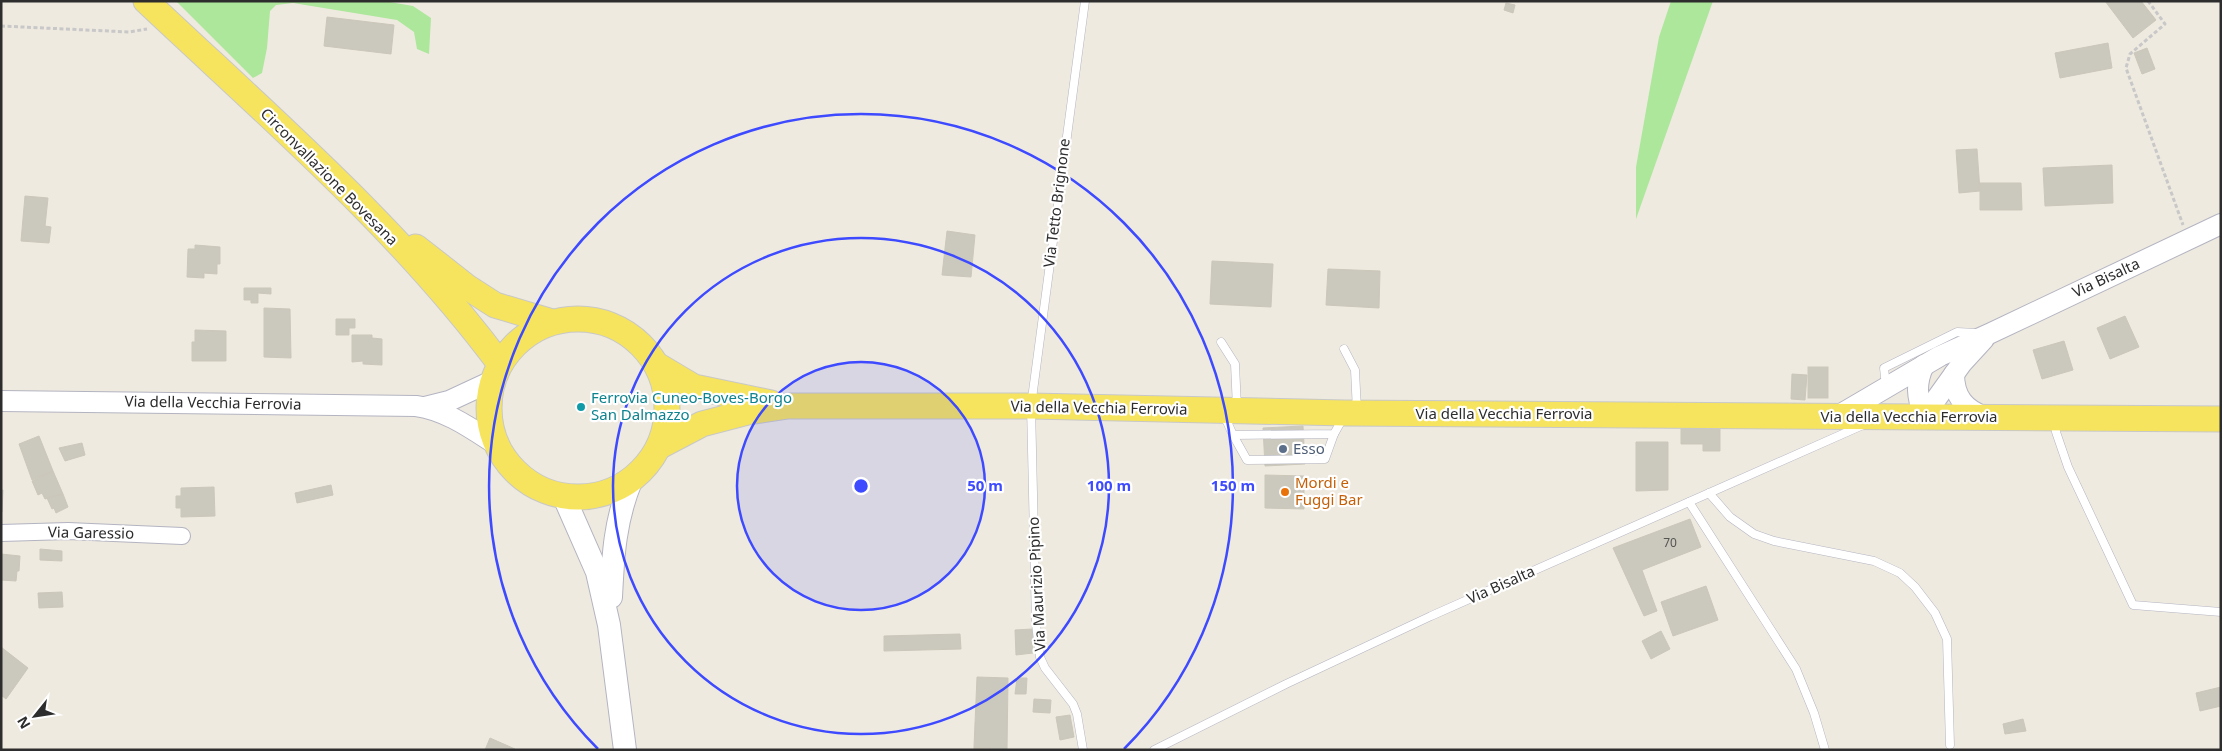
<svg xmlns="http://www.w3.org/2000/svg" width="2222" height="751" font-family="'Noto Sans',sans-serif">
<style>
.green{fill:#ace79b}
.building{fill:#cbc8be;stroke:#cbc7b9}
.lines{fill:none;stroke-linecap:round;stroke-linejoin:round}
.service-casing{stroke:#b3b4c1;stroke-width:9}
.minor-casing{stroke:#b3b4c1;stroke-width:18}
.tertiary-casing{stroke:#b3b4c1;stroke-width:22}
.secondary-casing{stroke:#b3b4c1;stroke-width:24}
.primary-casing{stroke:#c8c8c8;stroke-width:27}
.path{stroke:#c8c8c8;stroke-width:3;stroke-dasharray:4 2.5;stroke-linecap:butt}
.service{stroke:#fff;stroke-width:8}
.minor{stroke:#fff;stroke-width:16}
.tertiary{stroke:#fff;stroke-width:20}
.secondary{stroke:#fff;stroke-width:22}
.primary{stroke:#f6e45e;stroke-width:25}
.ring{fill:none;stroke:#3d4aff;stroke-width:2.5}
.culture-dot{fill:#0f9aa8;stroke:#fff;stroke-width:2}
.service-dot{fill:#5c6f8a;stroke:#fff;stroke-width:2}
.food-dot{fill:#e8710a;stroke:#fff;stroke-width:2}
.labels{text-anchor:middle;stroke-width:4.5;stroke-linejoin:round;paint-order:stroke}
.number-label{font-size:12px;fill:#545451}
.street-label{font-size:15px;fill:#2d2d2d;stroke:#fff}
.culture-label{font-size:15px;fill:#0d838f;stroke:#fff;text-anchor:start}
.service-label{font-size:15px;fill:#4e5e75;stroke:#fff;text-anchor:start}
.food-label{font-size:15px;fill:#c56008;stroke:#fff;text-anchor:start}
.centre{fill:#3d4aff;stroke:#fff;stroke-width:2.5}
.ring-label{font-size:15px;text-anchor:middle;font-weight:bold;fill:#3d4aff;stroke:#fff;stroke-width:4.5;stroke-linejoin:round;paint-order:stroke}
</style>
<rect width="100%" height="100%" fill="#efeae0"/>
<g class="green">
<polygon points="176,1 384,1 413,6 431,18 429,54 417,49 414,32 397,20 293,3 276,5 270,11 267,48 262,73 253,78"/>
<polygon points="1671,1 1713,1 1636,219 1636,167 1659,37"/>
</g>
<g class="building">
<polygon points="2105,1 2141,1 2156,20 2133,38"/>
<polygon points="1506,3 1515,5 1513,13 1504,10"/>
<polygon points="327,17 394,25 391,54 324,46"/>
<polygon points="2108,43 2112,68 2060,78 2055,53"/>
<polygon points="2147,48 2155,69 2142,74 2134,53"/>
<polygon points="1977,149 1980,191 1959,193 1956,150"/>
<polygon points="2112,165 2113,203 2045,206 2043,168"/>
<polygon points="1980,183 2021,183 2022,210 1980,210"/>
<polygon points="25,196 48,198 45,226 51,227 49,243 21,241"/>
<polygon points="947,231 975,235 971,277 942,275"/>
<polygon points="195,245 220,247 220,264 217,264 217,274 204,273 204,278 187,277 188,249 195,249"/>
<polygon points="1212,261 1273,264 1271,307 1210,304"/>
<polygon points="1328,269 1380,271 1379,308 1326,305"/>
<polygon points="244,288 271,288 271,294 258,293 258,303 251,303 251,300 244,300"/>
<polygon points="264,308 290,309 291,358 264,357"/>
<polygon points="2125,316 2139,347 2110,359 2097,328"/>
<polygon points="336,319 355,319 355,328 349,328 349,335 336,335"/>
<polygon points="195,330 226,331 226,361 192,361 192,342 195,342"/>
<polygon points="352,335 372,335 372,338 382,339 382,365 363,364 363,361 352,362"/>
<polygon points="2064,341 2073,370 2042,379 2033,350"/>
<rect x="1808" y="367" width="20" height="31"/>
<polygon points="1792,374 1807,375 1805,400 1791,399"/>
<polygon points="1303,426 1305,464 1265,466 1263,428"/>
<polygon points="1681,428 1720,428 1720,451 1703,451 1703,444 1681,444"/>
<polygon points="39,436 53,471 32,480 19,444"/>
<polygon points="1636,442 1668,442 1668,490 1636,491"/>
<polygon points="82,443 85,455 65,461 59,448"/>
<polygon points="53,471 63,494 45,499 42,493 38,495 32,481"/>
<polygon points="1265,475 1304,476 1304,509 1265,508"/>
<polygon points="331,485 333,495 297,503 295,493"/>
<polygon points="214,487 215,516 181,517 181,508 176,508 176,496 181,496 181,488"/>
<polygon points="1,490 3,490 2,512 1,512"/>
<polygon points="63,494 68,507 56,513 54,508 52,509 47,498"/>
<polygon points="1690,519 1701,547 1642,570 1657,611 1644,616 1613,548"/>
<polygon points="40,549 62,551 62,561 40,560"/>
<polygon points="1,554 20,556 19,571 17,571 16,581 1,580"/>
<polygon points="1706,586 1718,620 1673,636 1661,602"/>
<polygon points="62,592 63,607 39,608 38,593"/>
<polygon points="1032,629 1033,653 1016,655 1015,630"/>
<polygon points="1661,631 1670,649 1651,659 1642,641"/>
<polygon points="960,634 961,649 884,651 884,636"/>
<polygon points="1,647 28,668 6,699 1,695"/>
<polygon points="977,677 1008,678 1007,750 974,747"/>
<polygon points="1017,678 1027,678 1026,694 1015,694"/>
<polygon points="2221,687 2221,706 2200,711 2196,693"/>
<polygon points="1034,699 1051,700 1050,713 1033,712"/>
<polygon points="1070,715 1074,737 1060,740 1056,717"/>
<polygon points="2023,719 2026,731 2005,734 2003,724"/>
<polygon points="490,738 515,749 515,750 485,750"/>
<polygon points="974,747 994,750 974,750"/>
</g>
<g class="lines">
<g class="service-casing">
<g id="service">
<polyline points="1221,342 1235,364 1237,408"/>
<polyline points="1344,349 1355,370 1357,411"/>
<polyline points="1886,386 1884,368 1957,332 1976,333"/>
<polyline points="1224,415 1233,435 1334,434 1343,418"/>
<polyline points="2055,420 2056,432 2068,467 2133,605 2221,612"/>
<polyline points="1233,435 1247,460 1325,459 1334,434"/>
<polyline points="1709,493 1730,517 1754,534 1774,541 1874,561 1900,573 1915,587 1935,613 1947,639 1950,745"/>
<polyline points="1689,502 1796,669 1814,713 1825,750"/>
<polyline points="1083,750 1077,714 1073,704 1045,668 1040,657 1036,624 1031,406 1085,1"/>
<polyline points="1154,750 1286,684 1431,616 1863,425"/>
</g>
</g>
<g class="minor-casing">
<polyline id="minor" points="1,533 68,531 182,536"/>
</g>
<g class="tertiary-casing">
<g id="tertiary">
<path d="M 1924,365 C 1915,384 1917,397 1924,416"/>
<path d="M 1954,374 C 1954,397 1965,410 1986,417"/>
<path d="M 1,401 L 416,406 C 446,410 472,429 497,445"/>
<polyline points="425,407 449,401 492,381"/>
<polyline points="1924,416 1962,363 1984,339"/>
<polyline points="1836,417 1940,356 1991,333 2221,224"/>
</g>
</g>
<g class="secondary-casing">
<g id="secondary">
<polyline points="564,497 597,572 609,625 625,750"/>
<path d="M 611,597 C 613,555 615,520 631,481"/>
</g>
</g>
<g class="primary-casing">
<g id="primary">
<path d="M 146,1 C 269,117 399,228 500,364"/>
<polyline points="416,247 467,287 495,305 552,322"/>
<circle cx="578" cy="408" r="89"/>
<polyline points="657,365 694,387 771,403"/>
<polyline points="660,446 702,424 748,412 788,406 1031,406 1345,413 2221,419"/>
</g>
</g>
<g class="path">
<polyline points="2148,1 2165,24 2130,54 2126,68 2183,225"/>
<polyline points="1,26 129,32 147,29"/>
</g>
<use href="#service" class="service"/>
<use href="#minor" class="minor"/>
<use href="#tertiary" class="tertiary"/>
<use href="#secondary" class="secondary"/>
<use href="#primary" class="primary"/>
</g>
<circle cx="861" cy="486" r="124" fill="#3d4aff" fill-opacity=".12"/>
<g class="ring">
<circle cx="861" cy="486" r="124"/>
<circle cx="861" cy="486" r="248"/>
<path d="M598 749A372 372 0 1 1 1124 749"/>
</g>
<circle class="culture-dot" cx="581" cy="407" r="5"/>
<circle class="service-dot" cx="1283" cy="449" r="5"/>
<circle class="food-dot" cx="1285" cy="492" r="5"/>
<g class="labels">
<g class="number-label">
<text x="1670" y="547">70</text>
</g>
<g class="street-label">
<text transform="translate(329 177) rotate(45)" y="5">Circonvallazione Bovesana</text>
<text transform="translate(1057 203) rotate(-83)" y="5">Via Tetto Brignone</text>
<text transform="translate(2106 278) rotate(-25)" y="5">Via Bisalta</text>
<text transform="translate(213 403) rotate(1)" y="5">Via della Vecchia Ferrovia</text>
<text transform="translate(1099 408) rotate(1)" y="5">Via della Vecchia Ferrovia</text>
<text x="1504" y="419">Via della Vecchia Ferrovia</text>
<text x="1909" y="422">Via della Vecchia Ferrovia</text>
<text transform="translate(91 533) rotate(1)" y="5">Via Garessio</text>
<text transform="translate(1037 584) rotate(-93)" y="5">Via Maurizio Pipino</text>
<text transform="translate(1501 585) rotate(-24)" y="5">Via Bisalta</text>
</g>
<g class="culture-label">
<text x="591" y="403">Ferrovia Cuneo-Boves-Borgo<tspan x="591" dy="17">San Dalmazzo</tspan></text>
</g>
<g class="service-label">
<text x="1293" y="454">Esso</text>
</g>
<g class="food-label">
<text x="1295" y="488">Mordi e<tspan x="1295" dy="17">Fuggi Bar</tspan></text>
</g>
</g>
<circle cx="861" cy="486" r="8" class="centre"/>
<g class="ring-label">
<text x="985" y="491">50 m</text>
<text x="1109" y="491">100 m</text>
<text x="1233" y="491">150 m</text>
</g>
<rect width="2222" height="751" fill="none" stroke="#2d2d2d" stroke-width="5"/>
<g transform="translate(35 716) rotate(240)" stroke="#ffffff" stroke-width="4" paint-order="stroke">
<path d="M0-4L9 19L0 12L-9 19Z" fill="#2d2d2d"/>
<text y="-8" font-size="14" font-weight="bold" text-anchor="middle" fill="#2d2d2d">N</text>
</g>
</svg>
